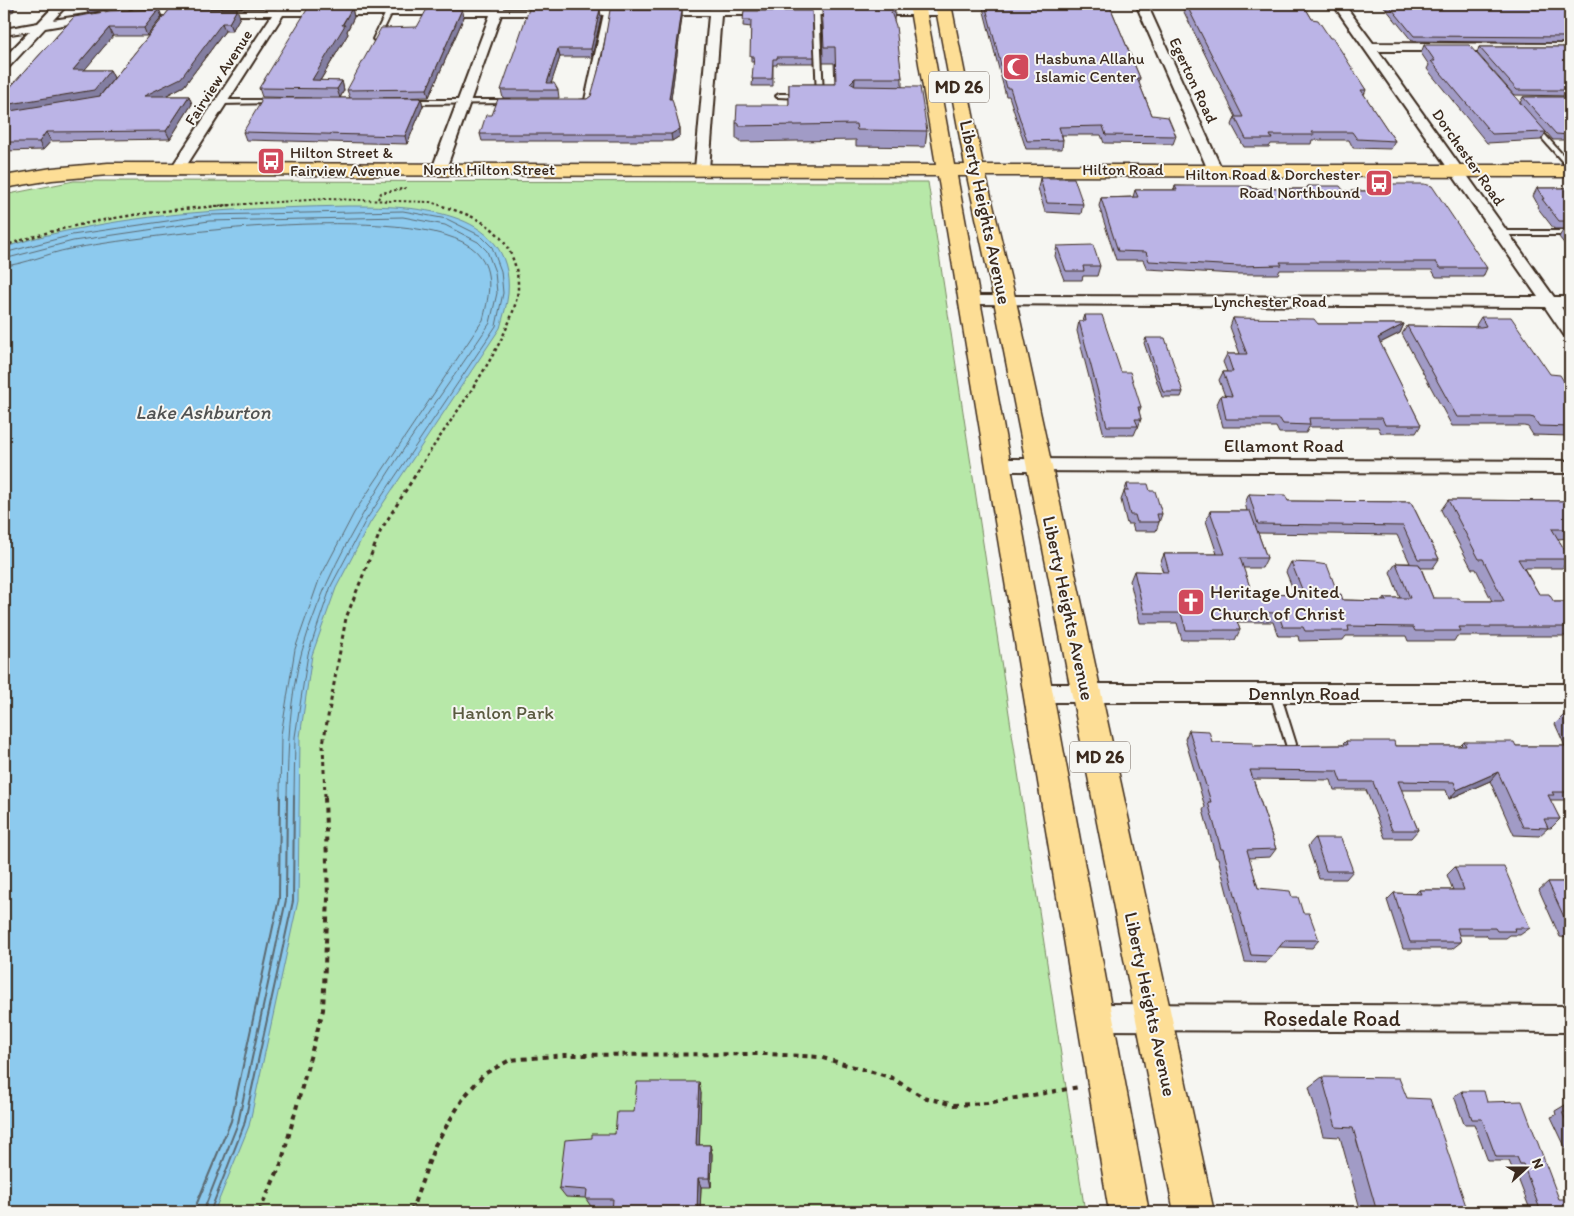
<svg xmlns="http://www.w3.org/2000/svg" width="1574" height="1216" font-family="Itim,sans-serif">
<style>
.green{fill:#b7e8a8;stroke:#798963}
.water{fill:#8dcaee;stroke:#6c8a9b}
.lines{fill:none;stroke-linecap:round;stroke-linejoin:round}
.shore-far1{stroke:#5c6a71;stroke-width:1}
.shore{stroke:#5c6a71;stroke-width:2}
.lane-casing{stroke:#3b2a1e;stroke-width:4}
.street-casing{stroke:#3b2a1e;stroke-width:4}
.primary-casing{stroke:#3b2a1e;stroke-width:3}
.path-far3{stroke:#3b2a1e;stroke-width:2;stroke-dasharray:2.5 2.5;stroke-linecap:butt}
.path-far2{stroke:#3b2a1e;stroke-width:2.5;stroke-dasharray:3 3;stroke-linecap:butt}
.path-far1{stroke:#3b2a1e;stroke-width:3;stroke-dasharray:4 4;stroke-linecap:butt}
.path{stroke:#3b2a1e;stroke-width:4;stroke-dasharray:5 5;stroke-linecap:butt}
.lane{fill:#f6f6f2;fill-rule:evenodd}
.street{fill:#f6f6f2;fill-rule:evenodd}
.primary{fill:#fdde96;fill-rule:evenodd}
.wall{fill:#a19bc6;stroke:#3b2a1e;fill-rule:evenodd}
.shaded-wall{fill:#837ea1;stroke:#3b2a1e}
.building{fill:#bbb4e6;stroke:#3b2a1e}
.labels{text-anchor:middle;stroke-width:4;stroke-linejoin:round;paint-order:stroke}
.far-poi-label{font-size:16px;fill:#3b2a1e;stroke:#f6f6f2;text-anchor:start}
.far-street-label{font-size:16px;fill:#3b2a1e;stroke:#f6f6f2}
.shield{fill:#f6f6f2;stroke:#73675e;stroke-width:1}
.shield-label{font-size:18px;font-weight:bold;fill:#3b2a1e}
.street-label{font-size:19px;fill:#3b2a1e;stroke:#f6f6f2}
.poi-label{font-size:19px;fill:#3b2a1e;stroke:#f6f6f2;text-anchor:start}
.park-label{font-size:19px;fill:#5a5a40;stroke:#f6f6f2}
.water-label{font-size:20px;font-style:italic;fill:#505252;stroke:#f6f6f2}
.near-street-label{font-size:22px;fill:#3b2a1e;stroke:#f6f6f2}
</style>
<rect width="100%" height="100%" fill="#f6f6f2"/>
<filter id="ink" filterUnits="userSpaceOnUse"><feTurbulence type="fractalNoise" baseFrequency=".02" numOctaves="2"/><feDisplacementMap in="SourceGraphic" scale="10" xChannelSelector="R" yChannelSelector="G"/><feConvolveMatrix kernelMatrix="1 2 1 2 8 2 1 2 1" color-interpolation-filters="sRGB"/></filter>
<g filter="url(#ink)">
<polygon class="green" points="74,181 928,182 1085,1212 4,1212 4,195"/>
<path class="water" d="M 347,206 C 408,206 515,206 508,294 C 507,305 503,317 500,328 L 370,523 L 336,588 L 312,655 L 300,737 L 298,901 L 249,1126 L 214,1212 L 4,1212 L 4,248 C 36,236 70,230 104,224 C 185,210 265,208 347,206 Z"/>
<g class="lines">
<g class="shore-far1">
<polyline points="4,253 72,235 208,215 403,211 447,219 481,236 492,247 501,271 503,293 496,326 366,520 331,586 308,654 295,737 294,797"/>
<path d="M 4,259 L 73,241 L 209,221 L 403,217 L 445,225 L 478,242 L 487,251 L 495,272 L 497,293 L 490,323 C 421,427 337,530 302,651 C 289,697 288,749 287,797"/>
<path d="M 4,266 C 26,264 48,253 70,249 C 140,236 440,195 481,257 C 494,276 488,300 483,320 L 354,513 L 319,580 L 295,649 L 281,735 L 280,797"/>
</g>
<g class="shore">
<polyline points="196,1212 197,1203 231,1121 279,899 280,796"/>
<polyline points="203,1212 238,1123 286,900 287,796"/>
<polyline points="210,1212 244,1125 293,901 294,796"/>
</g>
<g class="lane-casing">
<g id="lane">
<polygon points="175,4 181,4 168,20 164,20 163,19"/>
<polygon points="390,4 396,4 379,39 374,40 373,39"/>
<polygon points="606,4 612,4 591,102 588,104 578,103 578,101 585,100"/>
<polygon points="813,4 819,4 823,96 820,98 817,96"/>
<polygon points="779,94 801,94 804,96 801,98 777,97 776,96"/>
<polygon points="273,100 276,102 275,103 221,104 218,102 221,100"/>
<polygon points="510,100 513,102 512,103 410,104 407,102 410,100"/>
<polygon points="1533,126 1537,126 1570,163 1570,169 1568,168 1533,128"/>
<polygon points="1498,231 1570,231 1570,235 1501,235 1497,233"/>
<polygon points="1275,689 1279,690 1280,693 1296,744 1295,747 1291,749 1287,747 1286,744 1270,693 1271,690"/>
</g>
</g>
<g class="street-casing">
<g id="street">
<polygon points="56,4 68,4 53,20 98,13 104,16 98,19 45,28 8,68 4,69 4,58 30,31 4,35 4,29 38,23"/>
<polygon points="280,4 290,4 288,9 493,9 495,4 505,4 504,9 710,9 711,4 721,4 721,9 944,9 950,12 944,15 721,15 709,169 702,173 695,169 709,15 501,15 446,169 439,173 432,169 490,15 283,15 183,171 173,171 171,168 272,15 134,15 128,12 134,9 276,9"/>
<polygon points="1136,4 1147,4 1222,170 1220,173 1215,174 1208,170"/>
<polygon points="1333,4 1344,4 1373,43 1570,44 1570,51 1378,51 1554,297 1570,297 1570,307 1561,307 1570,320 1570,336 1564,335 1545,307 965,304 962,301 970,296 1538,297"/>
<polygon points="998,459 1570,461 1570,473 998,471 992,469 989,465 992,461"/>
<polygon points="1038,684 1570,684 1570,702 1038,702 1030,699 1027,693 1030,687"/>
<polygon points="1095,1004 1570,1006 1570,1032 1095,1030 1086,1026 1082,1017 1086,1008"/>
</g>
</g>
<g class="primary-casing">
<polygon id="primary" points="909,4 925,4 954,165 965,165 935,4 951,4 983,165 1570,165 1570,177 986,176 1016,301 1214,1212 1174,1212 994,301 967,176 957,176 1149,1212 1109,1212 938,176 108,175 52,180 4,188 4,176 52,168 108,163 936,165"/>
</g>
<g class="path-far3">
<polyline points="378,199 381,193 406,188"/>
<polyline points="214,206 325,199 430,202 443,206"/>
</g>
<g class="path-far2">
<path d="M 4,246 C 79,220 155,210 233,205"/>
<path d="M 420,467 C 447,423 515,338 518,288 C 519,264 506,237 485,224 C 472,215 454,210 439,205"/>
</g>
<polyline class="path-far1" points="325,797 323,744 346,618 381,530 421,466"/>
<g class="path">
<polyline points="259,1212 281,1164 323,1010 328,898 325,796"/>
<polyline points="411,1212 435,1145 464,1097 484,1074 510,1060 565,1055 767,1054 819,1057 890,1077 923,1097 954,1105 987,1103 1079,1087"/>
</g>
<use href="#lane" class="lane"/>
<use href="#street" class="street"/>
<use href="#primary" class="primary"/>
</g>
<g class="wall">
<polygon points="85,4 173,4 170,7 113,9 88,13"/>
<polygon points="180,4 247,4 246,7 181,7"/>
<polygon points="316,4 361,4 359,7 317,7"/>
<polygon points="433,4 469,4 467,7 434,7"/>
<polygon points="532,4 604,4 603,7 534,7 533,4"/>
<polygon points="612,4 684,4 684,7 613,7"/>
<polygon points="744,4 812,4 811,7 744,7"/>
<polygon points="820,4 893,4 895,12 894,20 902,78 902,86 927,131 925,147 856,146 856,140 739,142 739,139 736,139 736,123 789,105 789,84 835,84 834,63 823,63 822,7"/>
<polygon points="982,4 1109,4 1140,78 1139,83 1152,115 1176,136 1173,144 1104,143 1101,135 1062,135 1063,140 1062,149 1026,149 1009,96 1006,96"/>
<polygon points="1180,4 1303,4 1312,19 1330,38 1366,90 1364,95 1395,141 1391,149 1353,148 1349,140 1312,140 1311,144 1271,144 1269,147 1244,147 1232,125 1235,117 1236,117"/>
<polygon points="1382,4 1570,4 1570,43 1412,41"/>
<polygon points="352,8 354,17 347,31 348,34 320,81 342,81 344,90 340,98 350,98 347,90 417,27 462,9 464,17 429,97 383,98 421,98 423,106 407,144 246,140 243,132 311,98 262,97 259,88"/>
<polygon points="159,9 162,17 147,36 113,36 84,70 110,70 114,78 100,96 170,9 240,17 232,31 225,31 184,86 165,96 189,96 192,104 170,139 51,141 43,150 4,151 4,94 74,17"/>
<polygon points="600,9 601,17 592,57 560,57 551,83 558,90 559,98 503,98 501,90"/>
<polygon points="682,10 682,17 671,99 680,129 680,136 672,141 482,141 480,134 492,115 587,99 591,96"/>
<polygon points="744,11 814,57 814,63 777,63 777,65 773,65 773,86 752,86 754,62 751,62 751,27 743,26"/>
<polygon points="1424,45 1520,103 1523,97 1570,97 1570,144 1569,144 1566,140 1553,140 1546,132 1541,140 1487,143 1427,69 1429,65 1421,53"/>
<polygon points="1479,47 1570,47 1570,96 1514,95 1477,53"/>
<polygon points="1040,178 1083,204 1081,214 1045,212 1038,188"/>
<polygon points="1384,184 1487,268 1483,277 1436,277 1432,270 1280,270 1278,274 1236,274 1147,269 1143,260 1116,260 1099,206 1101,198 1133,197 1135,190 1174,190 1175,186 1253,189 1306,189 1308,186 1344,191 1381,191"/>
<polygon points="1537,188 1570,188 1570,251 1559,237 1564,229 1554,229 1537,207 1538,205 1533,196"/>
<polygon points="1057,246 1100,266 1097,276 1083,276 1082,280 1064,280 1055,256"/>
<polygon points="1085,315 1121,372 1141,407 1139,412 1141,419 1138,428 1137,428 1134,435 1104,435 1077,331 1079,321 1083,321"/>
<polygon points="1481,317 1570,391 1570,436 1533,435 1528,427 1524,426 1452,426 1402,334 1407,326 1477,327 1476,325"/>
<polygon points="1233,318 1318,324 1404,324 1400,333 1380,343 1421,425 1416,433 1381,433 1378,427 1309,427 1306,433 1279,433 1276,427 1223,427 1217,404 1221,395 1225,396 1219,380 1223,372 1227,372 1223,362 1227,354 1240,354 1230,327"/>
<polygon points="1146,338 1183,392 1181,397 1162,397 1144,343"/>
<polygon points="1127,484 1150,491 1162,514 1156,531 1134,531 1132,524 1127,524 1121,500"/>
<path d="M 1249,494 L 1288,501 L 1411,502 L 1439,559 L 1433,568 L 1421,568 L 1433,598 L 1461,601 L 1492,601 L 1476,569 L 1472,569 L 1441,510 L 1448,500 L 1570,501 L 1570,538 L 1558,539 L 1570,559 L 1562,568 L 1524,568 L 1539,594 L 1554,602 L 1570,602 L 1570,636 L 1457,636 L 1454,641 L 1408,641 L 1406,636 L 1346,636 L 1343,640 L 1299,641 L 1298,636 L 1278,636 L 1273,622 L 1237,622 L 1240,630 L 1235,640 L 1182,640 L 1177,623 L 1140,623 L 1130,581 L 1134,571 L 1163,572 L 1160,564 L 1164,554 L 1217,554 L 1206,521 L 1210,511 L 1247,511 L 1245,503 ZM 1258,533 L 1397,535 L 1410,563 L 1396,563 L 1390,572 L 1400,598 L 1385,598 L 1383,601 L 1343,600 L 1338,594 L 1291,562 L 1286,572 L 1295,594 L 1252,593 L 1243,568 L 1262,568 L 1267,558 Z"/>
<polygon points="1570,712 1570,800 1550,800 1560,819 1551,828 1548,828 1539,836 1514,835 1490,781 1449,799 1446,790 1401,790 1418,830 1411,838 1385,838 1366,790 1334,790 1331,780 1253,779 1276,849 1270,857 1249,858 1258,888 1292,897 1303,913 1319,940 1312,948 1279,947 1266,963 1245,962 1218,858 1216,858 1203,810 1205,807 1185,739 1189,730 1212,742 1253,746 1342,745 1346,741 1395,746 1460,746 1464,742 1516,746 1565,746 1555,724 1564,715"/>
<polygon points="1315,838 1353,871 1346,879 1319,879 1308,846"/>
<polygon points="1455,867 1530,928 1520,935 1510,935 1506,938 1488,938 1486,935 1459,935 1461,942 1452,949 1403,949 1387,900 1394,893 1415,894 1419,890 1453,890 1447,875"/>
<polygon points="1548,882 1570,882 1570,938 1560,937 1539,890"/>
<polygon points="1322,1077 1407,1098 1468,1212 1361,1212 1340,1137 1323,1136 1309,1087"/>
<polygon points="1462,1091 1487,1102 1559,1199 1570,1212 1531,1212 1514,1168 1512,1168 1509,1161 1488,1161 1474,1124 1464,1124 1454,1096"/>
<polygon points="701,1093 699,1145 710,1145 712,1154 711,1187 701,1187 700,1212 612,1212 612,1208 592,1208 586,1199 586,1198 566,1197 559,1188 592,1138 615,1134 634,1112"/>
<polygon points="1565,1105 1570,1105 1570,1155 1569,1155 1551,1117 1556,1115 1555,1111"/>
</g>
<g class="shaded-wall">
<polygon points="9,4 14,4 14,11 9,13 9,18 4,19 4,11 5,5"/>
<polygon points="92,4 110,4 113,9 88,13 84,5"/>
<polygon points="169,4 173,4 170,7"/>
<polygon points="352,8 354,17 347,31 348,34 315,89 312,80"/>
<polygon points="159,9 162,17 147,36 144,28"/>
<polygon points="237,9 240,17 232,31 229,23"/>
<polygon points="462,9 464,17 429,97 427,89"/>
<polygon points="600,9 601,17 592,57 591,49"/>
<polygon points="682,10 682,17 670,106 669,99"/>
<polygon points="222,23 225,31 184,86 148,105 144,96"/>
<polygon points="109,28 113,36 77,79 73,70"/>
<polygon points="558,49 560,57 549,90 547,83"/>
<polygon points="110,70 114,78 98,98 4,114 4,105"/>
<polygon points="855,78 854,94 850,83"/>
<polygon points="342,81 344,90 340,98 337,89"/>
<polygon points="189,96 192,104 170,139 166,131"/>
<polygon points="421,98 423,106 407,144 405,136"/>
<polygon points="680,129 680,136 672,141 671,134"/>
<polygon points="46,132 51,141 43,150 39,142"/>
<polygon points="1404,324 1400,333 1374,346 1378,338"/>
<polygon points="1498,772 1490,781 1449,799 1457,790"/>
<polygon points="699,1082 701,1093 699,1154 696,1145"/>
<polygon points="710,1145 712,1154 711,1187 709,1178"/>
<polygon points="698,1178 701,1187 700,1212 697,1212"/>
</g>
<g class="building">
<polygon points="4,4 9,4 5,5 5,11 4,11"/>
<polygon points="822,4 893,4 895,12 891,12 896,26 902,78 855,78 850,83 855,86 920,87 927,131 857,130 856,124 739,126 739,123 736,123 737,105 789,105 789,84 836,84 835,47 824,47"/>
<polygon points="985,4 1109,4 1140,78 1137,78 1152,115 1168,117 1176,136 1106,135 1103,126 1059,127 1063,140 1027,141 1010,88 1007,88"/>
<polygon points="1186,4 1303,4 1312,19 1318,20 1330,38 1333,38 1366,90 1361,90 1395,141 1357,139 1352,132 1312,132 1314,135 1270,135 1272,139 1246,139 1235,117 1243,117"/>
<polygon points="1388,4 1570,4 1570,37 1414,36"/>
<polygon points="308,8 352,8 342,25 345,25 312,80 342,81 337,89 259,88"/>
<polygon points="159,9 144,28 109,28 73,70 110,70 94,90 4,105 4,94 74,17 110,11"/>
<polygon points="170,9 237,9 229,23 222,23 181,78 144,96 189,96 166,131 46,132 39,142 4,142 4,112 100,96"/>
<polygon points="427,9 462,9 427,89 347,90 381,28 417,27"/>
<polygon points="529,9 600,9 591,49 558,49 547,83 554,83 558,90 501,90"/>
<polygon points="610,10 682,10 669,99 672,99 680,129 671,134 480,134 486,115 492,115 498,99 587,99 591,96 602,57"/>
<polygon points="744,11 812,11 814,57 777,57 777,59 773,59 772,79 752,79 754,56 750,56 751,20 743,20"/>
<polygon points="1424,45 1469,45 1546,132 1492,134 1431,61 1435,61"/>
<polygon points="1479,47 1570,47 1570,90 1517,90"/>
<polygon points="1523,97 1570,97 1570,136 1569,135 1556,134"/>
<polygon points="260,98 421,98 405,136 243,132 261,102"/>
<polygon points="1040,178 1074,178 1083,204 1047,203"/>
<polygon points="1384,184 1424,184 1432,186 1487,268 1440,268 1436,262 1280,262 1282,265 1239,266 1149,261 1146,252 1118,251 1101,198 1138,197 1135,190 1177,190 1175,186 1250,186 1253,189 1309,189 1308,186 1340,186 1344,191 1389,191"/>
<polygon points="1537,188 1570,188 1570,221 1559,221 1542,199 1544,199"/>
<polygon points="1564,228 1570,228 1570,236"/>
<polygon points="1093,245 1100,266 1083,266 1084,271 1066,271 1057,246"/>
<polygon points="1085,315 1102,315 1121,372 1130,372 1141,407 1138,407 1141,419 1135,419 1138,426 1107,426 1079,321 1086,321"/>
<polygon points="1481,317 1511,317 1550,374 1560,375 1570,391 1570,427 1539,426 1534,418 1530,417 1457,417 1407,326 1481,327 1486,326"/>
<polygon points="1233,318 1314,319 1318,324 1404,324 1378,338 1421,425 1385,425 1382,418 1309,418 1310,425 1283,424 1280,419 1226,419 1221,395 1232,396 1223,372 1233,372 1227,354 1247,354"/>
<polygon points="1146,338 1165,338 1183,392 1163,392"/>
<polygon points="1127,484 1148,484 1150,491 1155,491 1162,514 1157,514 1159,522 1137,522 1135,515 1130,515 1124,491 1128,491"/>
<polygon points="1249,494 1285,495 1288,501 1411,502 1439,559 1418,559 1403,526 1258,524"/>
<polygon points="1448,500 1570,501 1570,529 1552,529 1570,559 1518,559 1539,594 1549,594 1554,602 1570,602 1570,627 1459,627 1461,631 1415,631 1413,627 1348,626 1349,631 1305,631 1303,627 1283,627 1278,613 1234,612 1240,630 1186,630 1181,613 1144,613 1134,571 1169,572 1164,554 1225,554 1210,511 1250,511 1267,558 1240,558 1252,593 1304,594 1291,562 1314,563 1327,565 1338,594 1341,594 1343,600 1387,601 1385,598 1410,598 1396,563 1419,564 1433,598 1459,598 1461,601 1504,601 1483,559 1479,559"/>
<polygon points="1570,712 1570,729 1564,715"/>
<polygon points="1189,730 1209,731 1212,742 1253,743 1253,746 1347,745 1346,741 1394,741 1395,746 1466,746 1464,742 1514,742 1516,746 1570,746 1570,792 1552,792 1554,795 1548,795 1560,819 1544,819 1548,828 1523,827 1498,772 1457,790 1454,782 1398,781 1418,830 1392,830 1373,782 1341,782 1337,771 1250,770 1276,849 1247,850 1258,888 1290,891 1292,897 1298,897 1303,913 1309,913 1319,940 1285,940 1272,956 1251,955 1223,849 1221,849 1208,802 1211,802"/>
<polygon points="1315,838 1341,838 1353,871 1326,871"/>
<polygon points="1455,867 1504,867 1530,928 1514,928 1515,931 1497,931 1495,928 1457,928 1461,942 1410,942 1394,893 1421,894 1419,890 1464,890"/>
<polygon points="1548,882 1570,882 1570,930"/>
<polygon points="1322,1077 1399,1078 1407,1098 1430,1099 1468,1212 1377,1212 1353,1128 1336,1127"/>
<polygon points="637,1082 699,1082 696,1145 710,1145 709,1178 698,1178 697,1212 612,1212 613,1199 586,1199 587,1190 559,1188 565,1140 592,1138 592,1134 615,1134 617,1112 634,1112"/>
<polygon points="1462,1091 1484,1091 1487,1102 1522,1101 1559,1199 1570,1199 1570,1212 1541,1212 1523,1164 1520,1164 1517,1157 1496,1157 1482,1119 1472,1119"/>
<polygon points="1565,1105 1570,1105 1570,1129 1562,1112 1568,1112"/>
</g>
</g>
<defs>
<g id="mosque-square" transform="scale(1.4375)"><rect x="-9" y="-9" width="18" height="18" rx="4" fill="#d1495b" stroke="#f6f6f2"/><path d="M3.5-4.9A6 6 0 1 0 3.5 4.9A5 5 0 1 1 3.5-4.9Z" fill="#fff"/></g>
<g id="bus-square" transform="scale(1.4375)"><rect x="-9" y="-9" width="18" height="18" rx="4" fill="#d1495b" stroke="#f6f6f2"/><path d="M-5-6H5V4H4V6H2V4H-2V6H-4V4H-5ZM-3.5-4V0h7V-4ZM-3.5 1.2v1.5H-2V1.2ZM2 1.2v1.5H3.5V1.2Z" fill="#fff"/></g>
<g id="church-square" transform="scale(1.4375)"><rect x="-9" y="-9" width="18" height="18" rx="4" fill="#d1495b" stroke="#f6f6f2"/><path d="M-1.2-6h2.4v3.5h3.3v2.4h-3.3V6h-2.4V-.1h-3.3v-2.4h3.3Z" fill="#fff"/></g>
</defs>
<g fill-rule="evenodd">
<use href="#mosque-square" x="1016" y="67"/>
<use href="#bus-square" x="271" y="161"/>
<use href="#bus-square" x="1379" y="183"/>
<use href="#church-square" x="1191" y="602"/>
</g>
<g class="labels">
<g class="far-poi-label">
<text x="1035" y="64">Hasbuna Allahu<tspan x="1035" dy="18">Islamic Center</tspan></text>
<text x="290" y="158">Hilton Street &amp;<tspan x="290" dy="18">Fairview Avenue</tspan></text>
<text x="1360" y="180" text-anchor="end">Hilton Road &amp; Dorchester<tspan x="1360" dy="18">Road Northbound</tspan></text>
</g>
<g class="far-street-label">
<text transform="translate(218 77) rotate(-57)" y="6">Fairview Avenue</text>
<text transform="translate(1194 80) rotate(65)" y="6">Egerton Road</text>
<text transform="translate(1469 157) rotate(55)" y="6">Dorchester Road</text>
<text x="489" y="175">North Hilton Street</text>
<text x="1123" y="175">Hilton Road</text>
<text x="1270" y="307">Lynchester Road</text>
</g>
<g class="shield">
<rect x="929" y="71.5" width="60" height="31" rx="4"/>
<rect x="1070" y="741.5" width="60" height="31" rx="4"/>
</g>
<g class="shield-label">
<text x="959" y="93">MD 26</text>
<text x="1100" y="763">MD 26</text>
</g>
<g class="street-label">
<text transform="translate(986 212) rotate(78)" y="7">Liberty Heights Avenue</text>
<text x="1284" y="452">Ellamont Road</text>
<text transform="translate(1069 608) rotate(78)" y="7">Liberty Heights Avenue</text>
<text x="1304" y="700">Dennlyn Road</text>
<text transform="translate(1151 1004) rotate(78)" y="7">Liberty Heights Avenue</text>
</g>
<g class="poi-label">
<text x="1210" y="598">Heritage United<tspan x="1210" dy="22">Church of Christ</tspan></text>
</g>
<g class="park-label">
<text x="503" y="719">Hanlon Park</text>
</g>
<g class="water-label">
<text x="203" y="419">Lake Ashburton</text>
</g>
<g class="near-street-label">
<text x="1332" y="1026">Rosedale Road</text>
</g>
</g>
<rect width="1574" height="1216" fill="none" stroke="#f6f6f2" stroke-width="20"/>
<rect x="10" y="10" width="1554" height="1196" fill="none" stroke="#3b2a1e" stroke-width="2" filter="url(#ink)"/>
<g transform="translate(1526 1168) rotate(69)" stroke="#f6f6f2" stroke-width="4" paint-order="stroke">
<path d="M0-4L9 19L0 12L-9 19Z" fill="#3b2a1e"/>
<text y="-8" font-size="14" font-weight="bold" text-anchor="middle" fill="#3b2a1e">N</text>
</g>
</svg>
